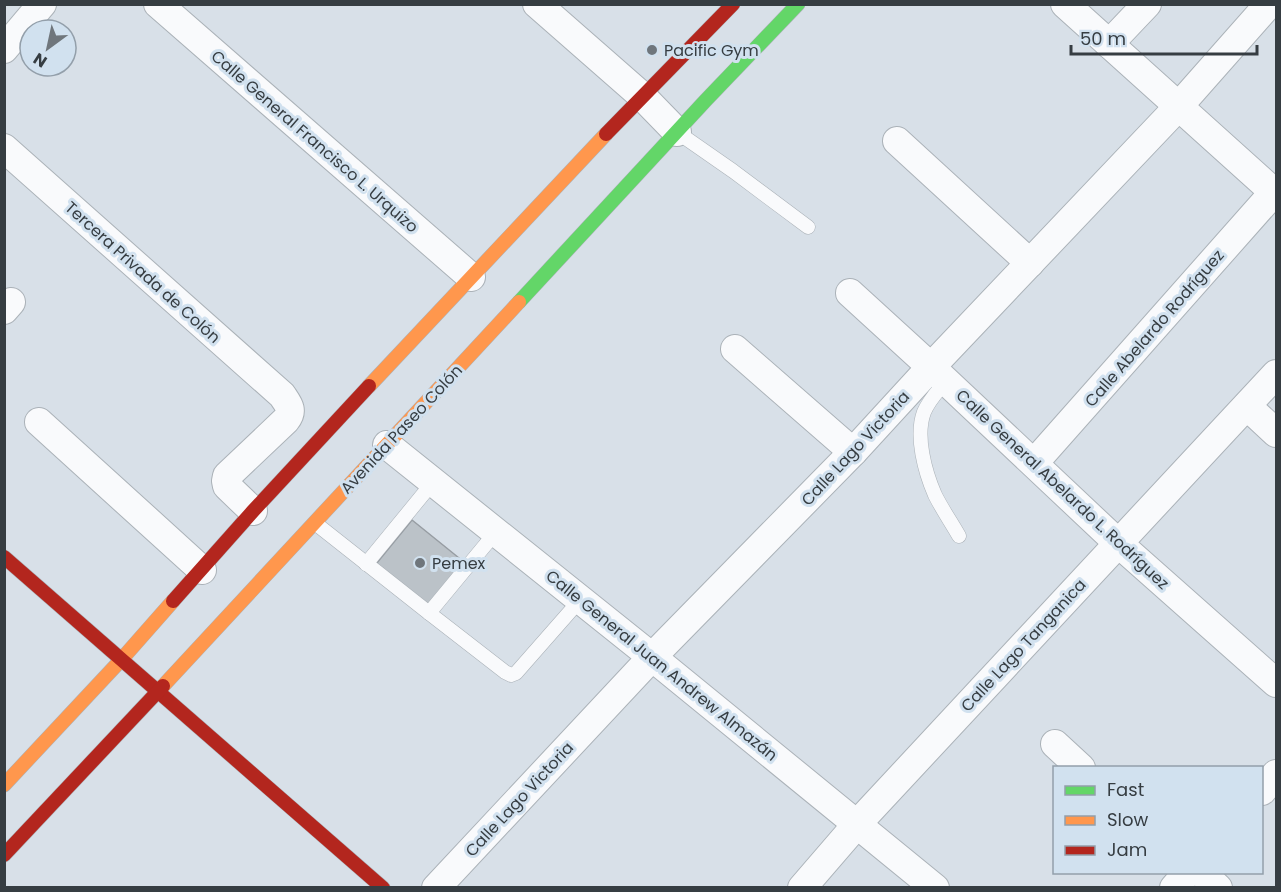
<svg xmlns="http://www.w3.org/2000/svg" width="1281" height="892" font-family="Poppins,sans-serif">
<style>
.building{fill:#bbc2c8;stroke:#979da3;stroke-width:1.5}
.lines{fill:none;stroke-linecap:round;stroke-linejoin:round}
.lane-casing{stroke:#abb2b8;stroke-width:15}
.street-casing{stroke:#abb2b8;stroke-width:30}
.fast-casing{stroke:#abb2b8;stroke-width:15}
.slow-casing{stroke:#abb2b8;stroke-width:15}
.jam-casing{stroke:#abb2b8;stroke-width:15}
.lane{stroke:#f9fafc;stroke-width:14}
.street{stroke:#f9fafc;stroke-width:28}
.fast{stroke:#63d668;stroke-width:14}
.slow{stroke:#ff974d;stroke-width:14}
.jam{stroke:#b3261e;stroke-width:14}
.poi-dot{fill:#6f767c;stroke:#d1e1ef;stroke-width:2}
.labels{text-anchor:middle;stroke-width:6;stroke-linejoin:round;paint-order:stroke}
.poi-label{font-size:16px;fill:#363d42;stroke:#d1e1ef;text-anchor:start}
.street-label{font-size:16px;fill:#363d42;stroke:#d1e1ef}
</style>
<rect width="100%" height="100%" fill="#d8e0e8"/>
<polygon class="building" points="412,520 464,562 427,607 376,564"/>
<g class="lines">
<g class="lane-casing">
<g id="lane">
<polyline points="677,132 733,171 808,227"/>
<path d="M 946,381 C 938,391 929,400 924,412 C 915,436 925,472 935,495 C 942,509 951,522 959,536"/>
<polyline points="315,523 429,613"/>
<polyline points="496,532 429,613 505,672 511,675 516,673 581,599"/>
<polyline points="366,564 434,481"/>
</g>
</g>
<g class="street-casing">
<g id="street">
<polyline points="158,4 471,277"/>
<polyline points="537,4 642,96 677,132"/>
<polyline points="1065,4 1276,194"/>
<polyline points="1109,44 1147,4"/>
<polyline points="4,49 42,4"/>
<polyline points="897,141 1030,263"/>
<path d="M 4,148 L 282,395 C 288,404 294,410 286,420 L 227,476 L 226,481 L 227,486 L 253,511"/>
<polyline points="850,293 931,367 1118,543 1276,683"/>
<polyline points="4,310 11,302"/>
<polyline points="735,349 853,452"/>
<polyline points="1247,406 1276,433"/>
<polyline points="39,422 202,570"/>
<polyline points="387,445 652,657 935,888"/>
<polyline points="1034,463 1274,192"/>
<polyline points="1055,744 1081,768"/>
<polyline points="1262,791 1276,774"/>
<polyline points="1201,872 1218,888"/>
<polyline points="436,888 652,657 853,452 931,367 1178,107 1269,4"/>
<polyline points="802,888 858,823 1276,374"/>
<polyline points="1174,888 1188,872"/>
</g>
</g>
<g class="fast-casing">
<polyline id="fast" points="519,302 706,100 798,4"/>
</g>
<g class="slow-casing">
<g id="slow">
<polyline points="369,386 606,134"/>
<polyline points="163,686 519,302"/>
<polyline points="4,785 121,660 173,601"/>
</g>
</g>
<g class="jam-casing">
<g id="jam">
<polyline points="606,134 733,4"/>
<polyline points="4,557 383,888"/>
<polyline points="173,601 253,511 369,386"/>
<polyline points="4,855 163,686"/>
</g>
</g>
<use href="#lane" class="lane"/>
<use href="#street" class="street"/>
<use href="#fast" class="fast"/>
<use href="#slow" class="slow"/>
<use href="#jam" class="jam"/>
</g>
<g class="poi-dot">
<circle cx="652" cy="50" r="6"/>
<circle cx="420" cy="563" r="6"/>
</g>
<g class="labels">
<g class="poi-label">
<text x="664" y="56">Pacific Gym</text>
<text x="432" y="569">Pemex</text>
</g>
<g class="street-label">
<text transform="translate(315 141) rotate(41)" y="6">Calle General Francisco L. Urquizo</text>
<text transform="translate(143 272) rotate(42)" y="6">Tercera Privada de Colón</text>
<text transform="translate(1154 328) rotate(-49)" y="6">Calle Abelardo Rodríguez</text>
<text transform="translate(401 429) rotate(-47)" y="6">Avenida Paseo Colón</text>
<text transform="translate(855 448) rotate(-47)" y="6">Calle Lago Victoria</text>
<text transform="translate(1063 489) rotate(43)" y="6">Calle General Abelardo L. Rodríguez</text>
<text transform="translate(1023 645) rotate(-47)" y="6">Calle Lago Tanganica</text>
<text transform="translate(662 665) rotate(39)" y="6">Calle General Juan Andrew Almazán</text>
<text transform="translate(519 799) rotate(-47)" y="6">Calle Lago Victoria</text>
</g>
</g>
<rect width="1281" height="892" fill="none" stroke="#363d42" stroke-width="12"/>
<rect x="1053" y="766" width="210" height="108" fill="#d1e1ef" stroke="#939faa" stroke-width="1.5"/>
<rect x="1065" y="786" width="30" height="9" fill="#63d668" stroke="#939faa" stroke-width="1.5"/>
<text x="1107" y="796" font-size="18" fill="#363d42">Fast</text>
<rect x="1065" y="816" width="30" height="9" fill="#ff974d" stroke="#939faa" stroke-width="1.5"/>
<text x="1107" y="826" font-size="18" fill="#363d42">Slow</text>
<rect x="1065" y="846" width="30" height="9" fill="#b3261e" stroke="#939faa" stroke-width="1.5"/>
<text x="1107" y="856" font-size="18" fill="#363d42">Jam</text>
<g transform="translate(48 48) rotate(213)"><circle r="28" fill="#d1e1ef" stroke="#939faa" stroke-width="1.5"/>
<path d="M0-4.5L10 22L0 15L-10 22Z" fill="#6f767c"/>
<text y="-9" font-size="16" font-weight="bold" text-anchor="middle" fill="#363d42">N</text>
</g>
<path d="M1071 45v9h186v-9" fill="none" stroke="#363d42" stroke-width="3"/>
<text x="1080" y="45" font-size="18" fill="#363d42" stroke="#d1e1ef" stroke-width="4.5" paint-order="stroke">50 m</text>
</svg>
